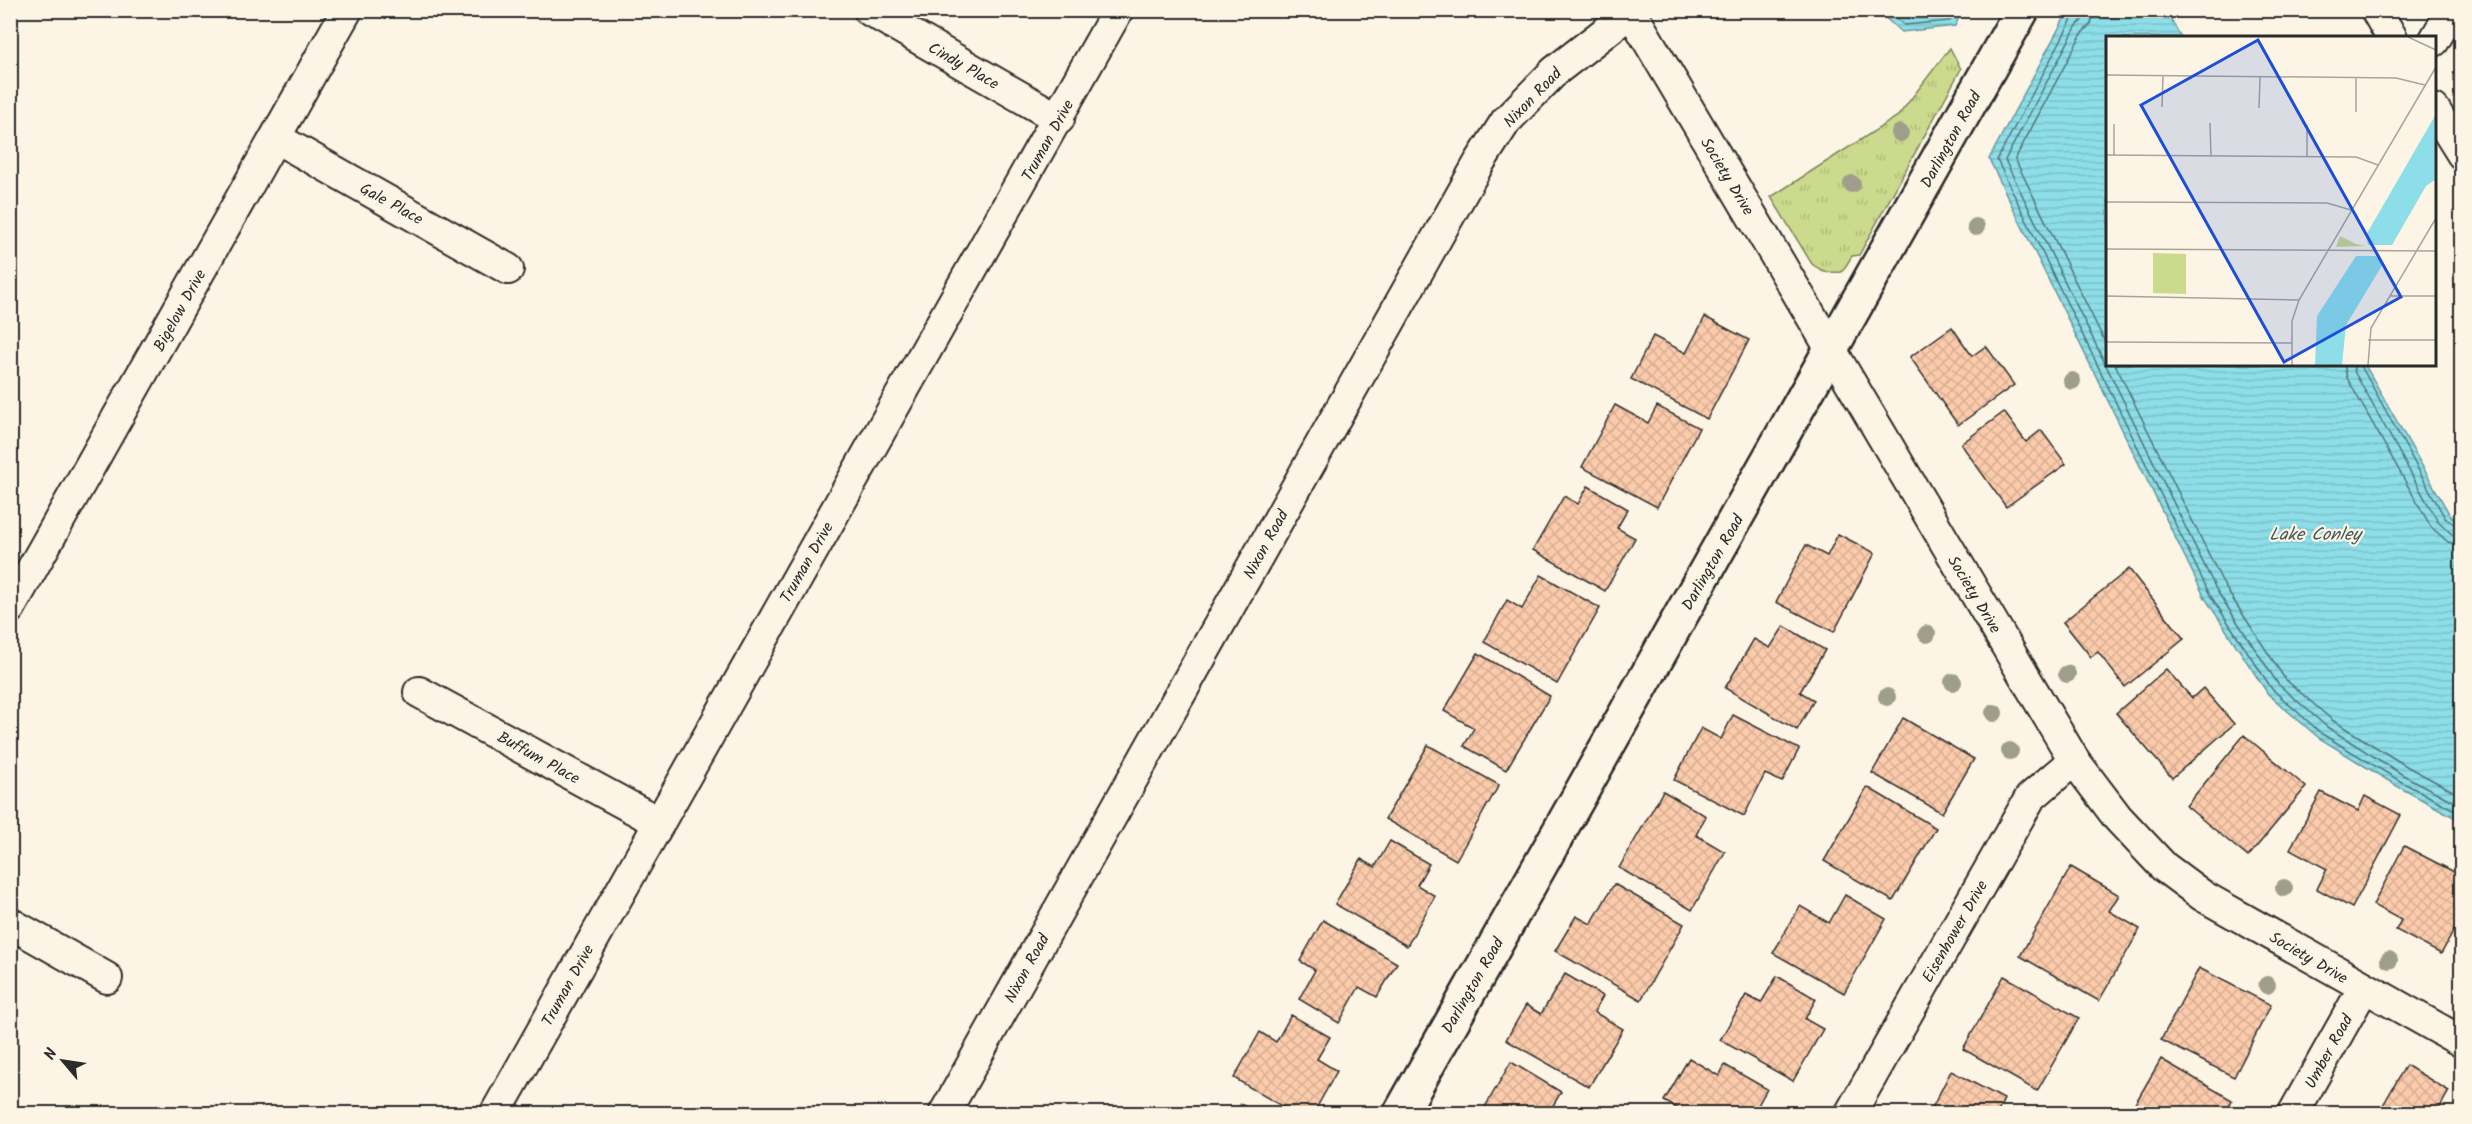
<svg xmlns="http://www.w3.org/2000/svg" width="2472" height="1124" font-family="Kalam,sans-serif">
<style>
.grass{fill:url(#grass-tufts);stroke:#7c825c;stroke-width:1.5}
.water{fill:url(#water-rules);stroke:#66969c;stroke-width:1.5}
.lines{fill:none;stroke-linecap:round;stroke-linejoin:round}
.shore{stroke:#527377;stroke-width:1.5}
.building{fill:url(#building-cross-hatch);stroke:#2b2b2b;stroke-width:1.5}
.minor-casing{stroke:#2b2b2b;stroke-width:34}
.tertiary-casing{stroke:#2b2b2b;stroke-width:38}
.minor{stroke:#fcf5e5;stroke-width:30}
.tertiary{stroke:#fcf5e5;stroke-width:33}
.tree{fill:#9f9e8c}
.labels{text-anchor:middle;stroke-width:4.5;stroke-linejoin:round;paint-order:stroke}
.street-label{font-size:16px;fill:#2b2b2b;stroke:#fcf5e5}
.water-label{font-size:18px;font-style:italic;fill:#44585a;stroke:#fcf5e5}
.inset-road{fill:none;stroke:#a8a49b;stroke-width:1.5}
.view{fill:#1d4ed8;fill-opacity:0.15;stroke:#1d4ed8;stroke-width:3}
.inset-edge{fill:none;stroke:#2b2b2b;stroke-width:3}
</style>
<defs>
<pattern id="grass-tufts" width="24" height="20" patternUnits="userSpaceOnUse" patternTransform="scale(1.5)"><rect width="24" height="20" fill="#ccda8d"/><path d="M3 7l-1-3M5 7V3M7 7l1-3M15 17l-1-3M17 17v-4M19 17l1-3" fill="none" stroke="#afbb7a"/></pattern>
<pattern id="water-rules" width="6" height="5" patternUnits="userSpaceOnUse" patternTransform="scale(1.5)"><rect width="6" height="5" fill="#8ddee8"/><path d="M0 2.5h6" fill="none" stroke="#7abfc7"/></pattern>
<pattern id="building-cross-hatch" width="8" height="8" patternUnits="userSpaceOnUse" patternTransform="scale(1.5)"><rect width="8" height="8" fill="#fbcbab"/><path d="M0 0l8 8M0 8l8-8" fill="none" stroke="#d7ae93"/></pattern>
</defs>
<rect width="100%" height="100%" fill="#fcf5e5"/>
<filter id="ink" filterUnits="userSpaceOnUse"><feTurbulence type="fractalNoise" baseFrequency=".0167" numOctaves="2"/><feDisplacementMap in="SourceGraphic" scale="12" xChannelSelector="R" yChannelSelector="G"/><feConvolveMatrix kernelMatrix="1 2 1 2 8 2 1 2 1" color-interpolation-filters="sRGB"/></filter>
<g filter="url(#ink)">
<path class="grass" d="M 1950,48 L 1961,69 L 1859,255 L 1852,256 L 1842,272 C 1829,273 1822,272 1812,264 L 1771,197 L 1898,116 Z"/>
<g class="water">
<polygon points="2077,10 2166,11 2181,37 2108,38 2108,364 2365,365 2450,515 2461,525 2461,821 2397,786 2319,738 2268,694 2205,598 1989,159 2066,15"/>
<polygon points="1878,11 1962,11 1955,26 1901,32"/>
</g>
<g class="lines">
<g class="shore">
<polyline points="1887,10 1904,25 1950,21 1956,10"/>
<polyline points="2077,10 1997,160 2210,595 2272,689 2322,734 2400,781 2462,814"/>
<polyline points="2085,10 2083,19 2076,27 2005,160 2217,591 2278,684 2327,727 2403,775 2462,806"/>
<polyline points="2094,10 2091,24 2082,33 2015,159 2108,348"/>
<polyline points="2115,364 2225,587 2285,679 2332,720 2408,767 2462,796"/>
<polyline points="2344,364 2347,378 2431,527 2448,542 2462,545"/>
<polyline points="2353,364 2355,373 2438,522 2453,535 2462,536"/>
<polyline points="2360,364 2445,518 2462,529"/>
</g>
</g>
<g class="building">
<polygon points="1705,317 1749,340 1707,419 1631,379 1653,336 1686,353"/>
<polygon points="1952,327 1972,356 1986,346 2014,385 1958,425 1910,357"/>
<polygon points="1615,405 1648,423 1657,406 1699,428 1657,507 1582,467"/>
<polygon points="2004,412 2026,442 2041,430 2066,464 2006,507 1961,444"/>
<polygon points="1588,486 1628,509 1617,528 1635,538 1605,591 1533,550 1564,496 1578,504"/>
<polygon points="1838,534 1875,553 1834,632 1776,602 1806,545 1827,556"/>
<polygon points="2129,569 2184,639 2125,687 2098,652 2091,657 2063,622"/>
<polygon points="1541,575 1600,608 1557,684 1484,642 1507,600 1522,609"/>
<polygon points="1784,626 1825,650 1800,692 1814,700 1797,730 1725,688 1754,639 1770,648"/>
<polygon points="1478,653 1550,696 1506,770 1464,746 1474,728 1444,711"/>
<polygon points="2166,669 2192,698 2203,688 2234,724 2172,778 2116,713"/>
<polygon points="1733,715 1799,749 1782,782 1765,774 1744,816 1674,780 1701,728 1721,739"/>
<polygon points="1903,718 1974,759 1942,813 1872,773"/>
<polygon points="2244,735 2306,787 2248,857 2186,806"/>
<polygon points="1428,745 1499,785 1456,860 1385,819"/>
<polygon points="1867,787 1936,828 1893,901 1824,861"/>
<polygon points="1663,791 1706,816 1696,835 1725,852 1692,910 1619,868"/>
<polygon points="2321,792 2358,811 2365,796 2401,815 2352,908 2317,889 2327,869 2290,849"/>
<polygon points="1390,841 1429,864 1417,885 1435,896 1407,946 1335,904 1361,859 1375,867"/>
<polygon points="2404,846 2462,876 2462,916 2441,954 2396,930 2401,920 2373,905"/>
<polygon points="2071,867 2119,895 2109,911 2140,929 2099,1001 2020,956"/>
<polygon points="1614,884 1684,924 1641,1000 1555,951 1576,916 1591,924"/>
<polygon points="1845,895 1886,919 1844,993 1773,953 1800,906 1829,923"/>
<polygon points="1323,920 1397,963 1377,997 1359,987 1339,1023 1299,999 1315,970 1300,961"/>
<polygon points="2199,968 2271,1005 2234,1077 2161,1040"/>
<polygon points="1565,974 1603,996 1594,1012 1623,1029 1589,1087 1506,1040 1526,1005 1541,1014"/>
<polygon points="1777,976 1816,999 1805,1019 1823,1029 1793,1081 1720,1040 1746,995 1761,1003"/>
<polygon points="2004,976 2079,1018 2037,1091 1963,1049"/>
<polygon points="1291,1015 1330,1037 1317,1059 1337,1071 1313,1114 1295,1114 1234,1078 1260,1032 1276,1042"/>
<polygon points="1689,1058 1719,1076 1725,1065 1767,1089 1753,1114 1680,1114 1682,1111 1664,1101"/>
<polygon points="2161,1059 2232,1100 2225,1114 2129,1114"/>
<polygon points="1511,1062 1561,1092 1548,1114 1481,1114"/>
<polygon points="2406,1065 2449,1091 2436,1114 2378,1114"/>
<polygon points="1951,1071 2004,1099 1997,1114 1929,1114"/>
<polygon points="1241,1104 1258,1114 1236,1114"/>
</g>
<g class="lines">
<g class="minor-casing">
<g id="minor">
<polyline points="869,10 1059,119"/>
<polyline points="1630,10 2074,760 2118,818 2164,867 2203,896 2462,1042"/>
<polyline points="2376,10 2392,38"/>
<polyline points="2434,41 2452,10"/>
<polyline points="2434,109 2462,154"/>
<polyline points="276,138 508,269"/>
<polyline points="10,608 347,10"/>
<polyline points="419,692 658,822"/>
<polyline points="10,923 107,978"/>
<polyline points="495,1114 1118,10"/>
<polyline points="944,1114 1479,163 1506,121 1555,71 1631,12"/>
<polyline points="1850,1114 2030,798 2074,760"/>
<polyline points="2293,1114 2363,989"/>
</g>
</g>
<g class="tertiary-casing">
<polyline id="tertiary" points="1400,1114 2022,10"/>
</g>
<use href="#minor" class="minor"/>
<use href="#tertiary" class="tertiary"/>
</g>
<g class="tree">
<circle cx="1900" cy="133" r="9"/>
<circle cx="1852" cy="184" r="9"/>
<circle cx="1976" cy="227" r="9"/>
<circle cx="2072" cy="381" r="9"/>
<circle cx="1927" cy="634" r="9"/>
<circle cx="2067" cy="674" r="9"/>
<circle cx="1953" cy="682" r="9"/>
<circle cx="1887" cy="697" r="9"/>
<circle cx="1994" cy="713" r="9"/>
<circle cx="2010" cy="751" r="9"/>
<circle cx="2284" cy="888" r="9"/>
<circle cx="2389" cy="960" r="9"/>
<circle cx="2267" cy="985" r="9"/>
</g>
</g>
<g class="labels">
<g class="street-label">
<text transform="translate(964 65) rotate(30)" y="6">Cindy Place</text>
<text transform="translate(1532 97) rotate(-46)" y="6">Nixon Road</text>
<text transform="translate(1950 139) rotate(-61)" y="6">Darlington Road</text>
<text transform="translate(1047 140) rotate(-61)" y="6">Truman Drive</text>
<text transform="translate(1728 176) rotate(59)" y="6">Society Drive</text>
<text transform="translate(392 203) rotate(29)" y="6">Gale Place</text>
<text transform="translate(179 310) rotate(-61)" y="6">Bigelow Drive</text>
<text transform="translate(1265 544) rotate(-61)" y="6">Nixon Road</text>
<text transform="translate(806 562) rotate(-60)" y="6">Truman Drive</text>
<text transform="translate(1712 562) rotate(-60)" y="6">Darlington Road</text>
<text transform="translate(1975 594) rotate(59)" y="6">Society Drive</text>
<text transform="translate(539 757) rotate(29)" y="6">Buffum Place</text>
<text transform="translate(1954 931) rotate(-60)" y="6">Eisenhower Drive</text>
<text transform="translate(2309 957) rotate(30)" y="6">Society Drive</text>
<text transform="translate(1026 968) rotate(-61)" y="6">Nixon Road</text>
<text transform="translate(567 985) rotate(-61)" y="6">Truman Drive</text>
<text transform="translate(1472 985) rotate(-60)" y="6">Darlington Road</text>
<text transform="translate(2328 1051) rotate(-61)" y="6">Umber Road</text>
</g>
<g class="water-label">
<text x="2315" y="540">Lake Conley</text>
</g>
</g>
<g transform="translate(2106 36)">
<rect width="330" height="330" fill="#fcf5e5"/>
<path d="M 234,200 L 250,208 L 260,210 L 230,211 ZM 47,217 L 80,218 L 80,258 L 47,257 Z" fill="#ccda8d"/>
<path d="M 330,78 L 330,143 L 320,150 L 286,209 L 262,209 L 260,199 ZM 250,220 L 270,220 L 277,228 L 240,289 L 236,329 L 209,329 L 211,280 Z" fill="#8ddee8"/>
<path class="inset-road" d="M 302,1 L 330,14M 0,39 L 290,42 L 319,49M 250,41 L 250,76M 56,71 L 57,40M 153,72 L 154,41M 104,87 L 105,120M 8,88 L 8,119M 0,119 L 250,121 L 272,129M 201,121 L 201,89M 0,166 L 221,167 L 245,174M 0,213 L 330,215M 0,260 L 193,264M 284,260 L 330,260M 262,304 L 330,304M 0,306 L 186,307M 186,329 L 186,285 L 193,264 L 330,31M 262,329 L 265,292 L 330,182"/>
<path class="view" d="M 152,4 L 295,261 L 178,326 L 35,69 Z"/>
<rect width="330" height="330" class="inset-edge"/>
</g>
<rect width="2472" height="1124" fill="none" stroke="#fcf5e5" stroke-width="36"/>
<rect x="18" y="18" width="2436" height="1088" fill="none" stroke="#2b2b2b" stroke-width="2" filter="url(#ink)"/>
<g transform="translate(63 1061) rotate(299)" stroke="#fcf5e5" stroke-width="4.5" paint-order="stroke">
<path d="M0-4.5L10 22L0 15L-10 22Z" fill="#2b2b2b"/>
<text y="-9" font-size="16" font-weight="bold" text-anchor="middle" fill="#2b2b2b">N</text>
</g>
</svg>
